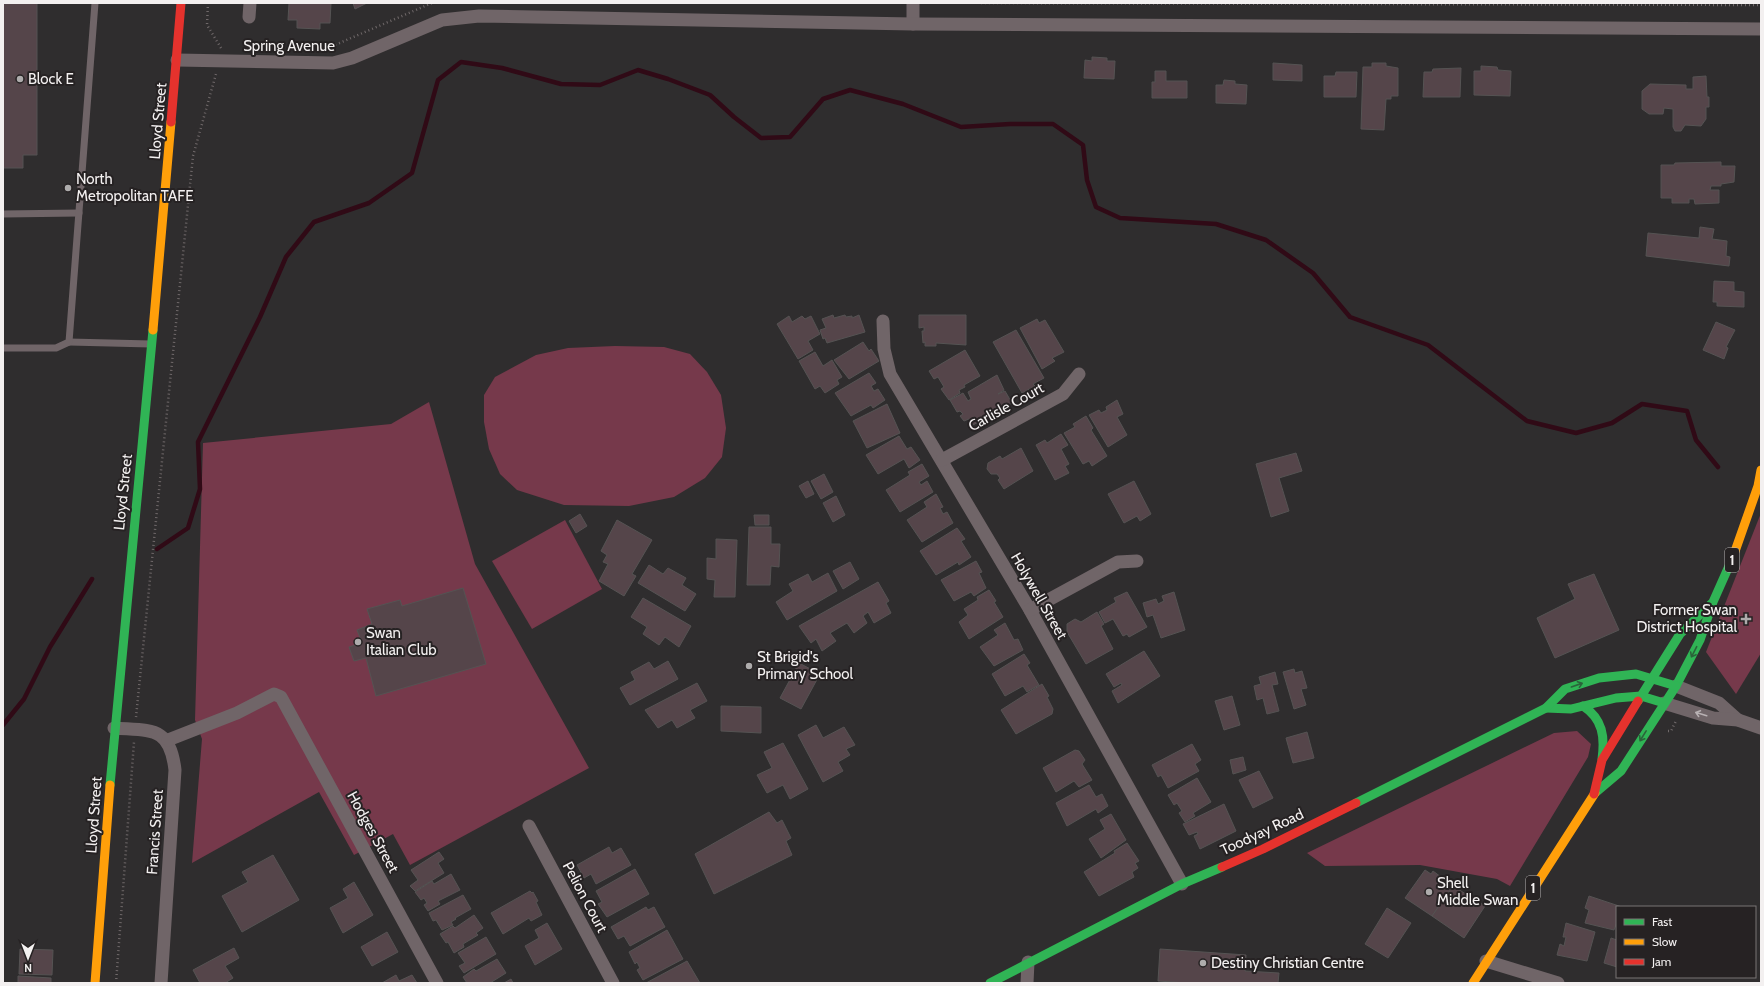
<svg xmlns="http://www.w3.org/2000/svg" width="1764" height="986" font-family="Cabin,sans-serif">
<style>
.green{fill:#76394b}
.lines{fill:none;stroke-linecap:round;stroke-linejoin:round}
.stream{stroke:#300a16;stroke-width:4.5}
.building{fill:#55454a;stroke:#555353}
.path{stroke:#70696a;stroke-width:2.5;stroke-dasharray:1 3;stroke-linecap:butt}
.lane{stroke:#706568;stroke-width:7}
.street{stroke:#706568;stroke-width:13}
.fast{stroke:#30b455;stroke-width:9}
.slow{stroke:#ff9f0a;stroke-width:9}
.jam{stroke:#e5322d;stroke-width:9}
.oneway{stroke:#2a643a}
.oneway2{stroke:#b8b1b3}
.poi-dot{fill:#aeacac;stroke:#262223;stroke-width:1.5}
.labels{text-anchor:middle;stroke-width:4;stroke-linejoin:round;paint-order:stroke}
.shield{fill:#262223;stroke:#b6b2b2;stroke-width:1}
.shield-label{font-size:14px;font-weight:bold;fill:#f3f0f0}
.street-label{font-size:15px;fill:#f3f0f0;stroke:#262223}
.poi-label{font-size:15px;fill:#f3f0f0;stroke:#262223;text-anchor:start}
</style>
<rect width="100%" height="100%" fill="#2f2d2e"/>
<g class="green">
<polygon points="615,346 664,347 690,354 707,372 721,395 726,428 722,457 705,478 674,497 629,506 564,505 517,490 500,474 489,449 484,422 484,395 495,377 536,355 568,348"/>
<polygon points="429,402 475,564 589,768 410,865 393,834 354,855 319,792 192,863 202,739 195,720 203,443 391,424"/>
<polygon points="1761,513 1761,653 1736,694 1706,652"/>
<polygon points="565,520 602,589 532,629 492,561"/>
<polygon points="1577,731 1591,744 1588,757 1510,886 1497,879 1420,865 1325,866 1307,853 1554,733"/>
</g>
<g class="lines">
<g class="stream">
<polyline points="157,549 188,528 200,489 198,442 260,317 286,257 314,222 369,203 412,173 438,80 461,62 502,68 561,84 600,85 638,70 668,79 710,95 734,117 761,138 790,137 823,99 850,90 903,104 961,127 1010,124 1053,124 1083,145 1087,180 1096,207 1120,218 1216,224 1266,240 1313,273 1350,317 1428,345 1527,421 1576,433 1612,423 1642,404 1687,411 1696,440 1718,467"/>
<polyline points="3,725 24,699 50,647 92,579"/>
</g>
</g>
<g class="building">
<polygon points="3,3 37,3 37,155 23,155 23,168 3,168"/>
<polygon points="289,3 331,3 330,23 320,23 320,29 297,28 297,20 288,20"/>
<polygon points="353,3 367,3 355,9"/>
<polygon points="1092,57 1107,58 1107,61 1115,61 1114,79 1084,78 1085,60 1092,61"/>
<polygon points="1273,63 1302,65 1302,81 1273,80"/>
<polygon points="1372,63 1386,63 1386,66 1398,68 1398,96 1391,96 1391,99 1386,99 1384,130 1361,129 1363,67 1372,67"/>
<polygon points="1481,66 1497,67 1498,70 1511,71 1510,96 1474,95 1474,71 1481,71"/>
<polygon points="1461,68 1460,97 1423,97 1424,72 1432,72 1433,69"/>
<polygon points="1155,71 1166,71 1166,81 1187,81 1187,98 1152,98 1152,82 1155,82"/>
<polygon points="1336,72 1357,72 1356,97 1324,97 1324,76 1335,76"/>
<polygon points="1706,76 1707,97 1709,97 1709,107 1706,107 1706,119 1701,126 1685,125 1681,131 1675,131 1673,127 1673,109 1664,108 1663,114 1649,114 1642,109 1642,91 1650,84 1686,85 1686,89 1693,89 1693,77"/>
<polygon points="1224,80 1235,81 1235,84 1247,85 1246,104 1216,103 1216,85 1223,85"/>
<polygon points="1721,162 1721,166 1735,166 1734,182 1721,184 1721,186 1711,186 1710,190 1719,190 1719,203 1695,204 1694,199 1689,199 1689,203 1672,203 1672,198 1661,198 1661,165 1674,165 1675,163"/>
<polygon points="1700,227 1714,229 1712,239 1727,241 1726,256 1730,257 1729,266 1646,256 1648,233 1699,238"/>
<polygon points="1714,281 1734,282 1734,291 1744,292 1744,307 1717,306 1717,302 1713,302"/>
<polygon points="833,315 834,318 845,315 846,317 852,316 852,318 859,315 865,332 827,343 825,338 823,339 820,330 826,328 822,319"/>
<polygon points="919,315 966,315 966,345 936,343 936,346 925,346 925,342 923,343 922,331 924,331 924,327 919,328"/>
<polygon points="789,316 792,322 802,316 805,319 811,316 820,334 808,341 813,350 798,359 777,324"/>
<polygon points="1037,319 1039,323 1045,320 1064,352 1052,358 1055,361 1042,369 1020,328"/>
<polygon points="1716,322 1735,330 1726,347 1728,348 1724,359 1703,350"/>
<polygon points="1016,330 1044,378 1033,384 1035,386 1022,393 993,342"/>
<polygon points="863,342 869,351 871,349 879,361 849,379 834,360"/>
<polygon points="965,350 980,376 964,385 965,387 959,390 960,393 949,400 941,389 944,387 938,377 934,379 929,371"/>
<polygon points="815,352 823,366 832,360 842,377 837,380 839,384 825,393 820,386 815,389 799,361"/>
<polygon points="869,373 876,383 871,386 874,391 878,389 885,400 873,408 871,405 851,416 835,393"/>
<polygon points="997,375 1004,390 998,394 1005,391 1012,403 973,425 969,419 964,421 960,416 963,414 960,411 957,412 950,400 963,393 968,401 971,399 968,392"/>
<polygon points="1117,400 1123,414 1117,417 1127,435 1108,447 1089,415 1099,410 1101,413 1107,410 1106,407"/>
<polygon points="887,404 900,433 867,448 853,421"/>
<polygon points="1086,416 1093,428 1091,430 1107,456 1092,466 1089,461 1083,464 1064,433 1075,427 1073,424"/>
<polygon points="1061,434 1068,445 1061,449 1069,464 1065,466 1069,473 1055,480 1036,445 1045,440 1047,443"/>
<polygon points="899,436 907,449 911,447 920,460 909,468 904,459 878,474 866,455"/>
<polygon points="1021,448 1033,471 1004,489 998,480 1000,478 997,474 991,474 987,469 988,463 1000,456 1002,459"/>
<polygon points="1296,453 1302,471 1279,478 1289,511 1271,517 1256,464"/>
<polygon points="922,464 929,476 919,482 921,485 927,481 933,492 900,512 886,490 910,475 908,472"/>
<polygon points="824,474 833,492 821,499 811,481"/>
<polygon points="808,481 814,494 806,498 799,486"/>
<polygon points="1134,481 1151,514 1140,521 1137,516 1124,523 1108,494"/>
<polygon points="936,494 943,507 940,508 943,514 947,512 953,523 922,542 907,520 927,507 924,502"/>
<polygon points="836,496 845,515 833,522 823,503"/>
<polygon points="580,514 587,526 576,533 569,521"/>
<polygon points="754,515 769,515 769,525 755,525"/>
<polygon points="617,520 652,540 632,574 636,576 624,596 599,581 608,564 603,562 607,555 601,551"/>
<polygon points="749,527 771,527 771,544 780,544 779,567 771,566 770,585 747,585"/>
<polygon points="957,528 965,539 961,541 971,557 959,565 958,562 936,575 920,551"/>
<polygon points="716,539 737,540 735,597 714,597 715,580 707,579 707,558 716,559"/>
<polygon points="976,561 982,572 979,573 986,588 974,596 971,592 954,601 941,580"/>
<polygon points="850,562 859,579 843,589 833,571"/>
<polygon points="649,565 663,574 668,568 686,578 682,585 696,594 685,611 638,583"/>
<polygon points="828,573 837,591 787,620 776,602 793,591 789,584 808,574 812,582"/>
<polygon points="1594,574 1619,630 1555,658 1537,618 1575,599 1568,584"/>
<polygon points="878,582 889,601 886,603 891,613 874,623 868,612 863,616 867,623 854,633 847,623 830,633 836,641 822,651 816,639 811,643 799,626"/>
<polygon points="463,588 486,664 376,696 366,658 354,661 349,647 362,643 357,630 372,624 367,609 400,600 402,606"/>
<polygon points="989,590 996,601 994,602 1003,617 969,639 959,622 968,615 964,609 978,600 977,597"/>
<polygon points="1127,592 1147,627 1129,637 1127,634 1123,636 1113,619 1105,623 1099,612 1116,602 1114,598"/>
<polygon points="1174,592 1185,630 1161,638 1153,615 1147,617 1143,603 1156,599 1158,604 1164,601 1162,596"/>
<polygon points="643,598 691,626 679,647 665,637 659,645 643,634 647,627 631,617"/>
<polygon points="1097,612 1104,624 1101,626 1113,649 1086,664 1067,632 1067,624 1075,619 1081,622"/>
<polygon points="1005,623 1014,640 1018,639 1023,650 994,666 980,647 998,635 994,630"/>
<polygon points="1144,651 1160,676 1118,703 1112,691 1122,685 1121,683 1114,687 1106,674"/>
<polygon points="1024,654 1030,663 1027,665 1039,685 1027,692 1023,686 1005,696 992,674"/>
<polygon points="668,661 678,679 630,705 620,688 635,680 631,672 649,662 654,669"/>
<polygon points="799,663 820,674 801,709 780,698"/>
<polygon points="1294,669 1295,673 1302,671 1307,688 1301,689 1306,705 1294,709 1283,672"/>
<polygon points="1275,672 1278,684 1272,685 1279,711 1267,714 1263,698 1257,700 1254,686 1261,684 1259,677"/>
<polygon points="697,683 707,701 690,710 695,718 677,728 672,720 658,728 645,710"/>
<polygon points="1042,684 1049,696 1047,697 1053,709 1052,714 1016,734 1001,710"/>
<polygon points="1232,696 1240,725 1224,730 1215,701"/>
<polygon points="721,706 761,707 761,733 721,731"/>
<polygon points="816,725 823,738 844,727 855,745 846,749 850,755 838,762 843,771 823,782 798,735"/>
<polygon points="1307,732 1314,758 1293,763 1286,738"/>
<polygon points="783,743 808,789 790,799 783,785 767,793 757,775 772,768 764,752"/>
<polygon points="1192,744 1201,760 1195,764 1199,771 1168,788 1161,775 1158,777 1152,765"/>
<polygon points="1075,750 1079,751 1085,760 1082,764 1092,780 1079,787 1074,781 1056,792 1043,768"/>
<polygon points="1243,757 1246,770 1233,774 1230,760"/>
<polygon points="1259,771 1273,798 1253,808 1239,780"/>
<polygon points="1197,778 1211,802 1193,813 1195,816 1185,822 1179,813 1182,811 1177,803 1174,805 1168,795"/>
<polygon points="1089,785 1096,797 1102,794 1108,806 1098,813 1096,809 1067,826 1056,803"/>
<polygon points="1224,804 1236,831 1200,849 1194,836 1198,834 1197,832 1189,835 1183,824"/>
<polygon points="769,812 777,823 782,820 791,838 786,841 792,855 714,894 695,854"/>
<polygon points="1111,814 1126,840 1101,858 1089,839 1105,829 1100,820"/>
<polygon points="1127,843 1139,861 1135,863 1138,868 1132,872 1134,877 1099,896 1084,872 1115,853 1114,851"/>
<polygon points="609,847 612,853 621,848 631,865 596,884 591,874 584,878 577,865"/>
<polygon points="439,852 444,859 438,863 444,873 415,891 410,886 418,880 411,870"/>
<polygon points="273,855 299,900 242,932 222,896 248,882 242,872"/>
<polygon points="635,869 649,894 607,917 598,904 602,902 596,891"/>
<polygon points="1425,870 1431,874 1433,871 1453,886 1432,916 1405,898"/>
<polygon points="451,874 460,890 438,901 440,904 428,911 424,905 427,903 424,898 421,900 415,892 432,881 434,884"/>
<polygon points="354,882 373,915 343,933 330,908 348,898 343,889"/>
<polygon points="1453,886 1485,906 1464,938 1432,916"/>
<polygon points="530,891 532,893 533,892 538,901 536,902 542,915 531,921 529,918 503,934 491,913"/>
<polygon points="463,895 471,909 455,918 456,919 451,922 453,925 442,930 436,920 433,921 429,913"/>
<polygon points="1589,896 1622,907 1617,907 1617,922 1614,930 1585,923 1589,910 1585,908"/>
<polygon points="646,907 648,910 654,907 665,927 630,946 624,936 618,939 611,927"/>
<polygon points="1387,908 1411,923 1388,958 1365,944"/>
<polygon points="474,915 483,928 476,933 478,935 463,944 464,947 454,953 448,942 446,943 440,934 453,926 455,928"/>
<polygon points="547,923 562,949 535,965 525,946 539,938 535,930"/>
<polygon points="1566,923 1595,932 1587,961 1557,955 1560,944 1564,946 1566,937 1563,937"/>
<polygon points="667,930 683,959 643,980 637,970 640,968 637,962 635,964 629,952"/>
<polygon points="387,932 398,952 372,966 361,947"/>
<polygon points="486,937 496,954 464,973 459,966 465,963 458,953"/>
<polygon points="1611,938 1617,940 1617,967 1604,963"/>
<polygon points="234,948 239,958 225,966 233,978 225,983 200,983 193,970"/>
<polygon points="20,949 53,950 52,975 19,974"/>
<polygon points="1160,949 1246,955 1245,971 1279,973 1278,983 1187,983 1158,981"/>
<polygon points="497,959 506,973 490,983 467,983 463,977 474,969 476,971"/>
<polygon points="687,961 700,983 646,983"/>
<polygon points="396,975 399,981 412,975 417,983 382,983"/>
<polygon points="18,976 51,978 51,983 18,983"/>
<polygon points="511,979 513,983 504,983"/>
</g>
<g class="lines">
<g class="path">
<polyline points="208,3 207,25 221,48"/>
<polyline points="981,3 1761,5"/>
<polyline points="328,48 432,3"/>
<polyline points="136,717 193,156 216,74"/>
<polyline points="1668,731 1671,731 1676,721"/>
<polyline points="116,983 134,742"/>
</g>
<g class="lane">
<polyline points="3,214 79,213"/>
<polyline points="69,342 151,344"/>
<polyline points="3,348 56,348 69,342 95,3"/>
</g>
<g class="street">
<polyline points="913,3 913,24"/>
<polyline points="249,17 250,3"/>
<polyline points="177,60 333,63 352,58 442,20 479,16 913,24 1761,29"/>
<polyline points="883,321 884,349 890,374 1030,610 1182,884"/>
<polyline points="942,460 1063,394 1079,374"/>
<polyline points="1030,610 1118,562 1137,561"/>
<polyline points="1676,686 1719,703 1738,720"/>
<polyline points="1664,703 1713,718 1738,720 1761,728"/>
<path d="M 114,728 C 152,731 170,726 175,770 L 161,983"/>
<polyline points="168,740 237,713 274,694 281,697 437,983"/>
<polyline points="529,826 613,983"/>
<polyline points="1486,961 1558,983"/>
<polyline points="1027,983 1028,962"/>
</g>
<g class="fast">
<polyline points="1638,701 1680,634 1711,604"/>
<path d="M 1583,706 C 1603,719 1605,737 1602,759"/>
<polyline points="1546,708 1571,709 1616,698 1641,696 1664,703"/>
<polyline points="110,785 153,330"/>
<polyline points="1595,793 1621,771 1676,686 1700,640 1713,602 1733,557"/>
<polyline points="1356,803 1546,708 1565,689 1599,678 1636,674 1676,686"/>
<polyline points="990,983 1182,884 1222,867"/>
</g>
<g class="slow">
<polyline points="153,330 171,122"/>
<polyline points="1733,557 1758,486 1761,470"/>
<polyline points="95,983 110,785"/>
<polyline points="1473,983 1595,793"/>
</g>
<g class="jam">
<polyline points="171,122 181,3"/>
<polyline points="1594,794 1602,760 1638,701"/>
<polyline points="1222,867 1263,849 1356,803"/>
</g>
</g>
<defs><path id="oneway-shaft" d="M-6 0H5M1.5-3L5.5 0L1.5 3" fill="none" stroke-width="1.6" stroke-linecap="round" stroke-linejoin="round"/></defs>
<g class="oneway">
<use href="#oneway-shaft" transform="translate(1694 652) rotate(117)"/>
<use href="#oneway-shaft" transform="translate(1577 685) rotate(-19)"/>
<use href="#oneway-shaft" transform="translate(1643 736) rotate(122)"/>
</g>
<use class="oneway2" href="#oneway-shaft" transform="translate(1701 714) rotate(-163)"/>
<g class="poi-dot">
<circle cx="20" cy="79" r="4"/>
<circle cx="68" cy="188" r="4"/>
<path d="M1744 613h4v4h4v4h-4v4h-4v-4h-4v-4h4z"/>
<circle cx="358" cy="642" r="4"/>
<circle cx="749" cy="666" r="4"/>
<circle cx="1429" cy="892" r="4"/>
<circle cx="1203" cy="963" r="4"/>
</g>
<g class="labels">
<g class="shield">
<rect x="1725" y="548" width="14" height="24" rx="3"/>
<rect x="1526" y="876" width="14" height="24" rx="3"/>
</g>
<g class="shield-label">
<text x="1732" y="565">1</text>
<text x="1533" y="893">1</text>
</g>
<g class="street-label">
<text x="289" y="51">Spring Avenue</text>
<text transform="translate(158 121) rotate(-85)" y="5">Lloyd Street</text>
<text transform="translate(1006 407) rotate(-29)" y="5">Carlisle Court</text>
<text transform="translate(123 492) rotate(-84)" y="5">Lloyd Street</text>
<text transform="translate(1039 596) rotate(60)" y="5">Holywell Street</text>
<text transform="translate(94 815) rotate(-86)" y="5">Lloyd Street</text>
<text transform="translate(155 832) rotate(-86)" y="5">Francis Street</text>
<text transform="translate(373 832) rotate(61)" y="5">Hodges Street</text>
<text transform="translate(1262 832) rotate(-25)" y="5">Toodyay Road</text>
<text transform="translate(585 897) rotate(62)" y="5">Pelion Court</text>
</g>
<g class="poi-label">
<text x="28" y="84">Block E</text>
<text x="76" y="184">North<tspan x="76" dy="17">Metropolitan TAFE</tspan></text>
<text x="1737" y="615" text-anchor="end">Former Swan<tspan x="1737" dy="17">District Hospital</tspan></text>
<text x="366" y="638">Swan<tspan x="366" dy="17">Italian Club</tspan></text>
<text x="757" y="662">St Brigid's<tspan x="757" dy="17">Primary School</tspan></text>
<text x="1437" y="888">Shell<tspan x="1437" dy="17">Middle Swan</tspan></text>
<text x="1211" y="968">Destiny Christian Centre</text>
</g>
</g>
<rect width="1764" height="986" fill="none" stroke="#f3f0f0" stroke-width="8"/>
<rect x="1616" y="906" width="140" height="72" fill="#262223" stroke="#787475"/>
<rect x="1624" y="919" width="20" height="6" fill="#30b455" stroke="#787475"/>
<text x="1652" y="926" font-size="12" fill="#f3f0f0">Fast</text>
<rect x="1624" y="939" width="20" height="6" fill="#ff9f0a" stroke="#787475"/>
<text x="1652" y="946" font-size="12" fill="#f3f0f0">Slow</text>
<rect x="1624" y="959" width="20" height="6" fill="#e5322d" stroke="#787475"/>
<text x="1652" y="966" font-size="12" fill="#f3f0f0">Jam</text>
<g transform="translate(28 958) rotate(180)" stroke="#262223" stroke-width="3" paint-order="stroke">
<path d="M0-3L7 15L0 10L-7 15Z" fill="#f3f0f0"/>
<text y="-6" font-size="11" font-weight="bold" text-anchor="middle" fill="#f3f0f0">N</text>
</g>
</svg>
